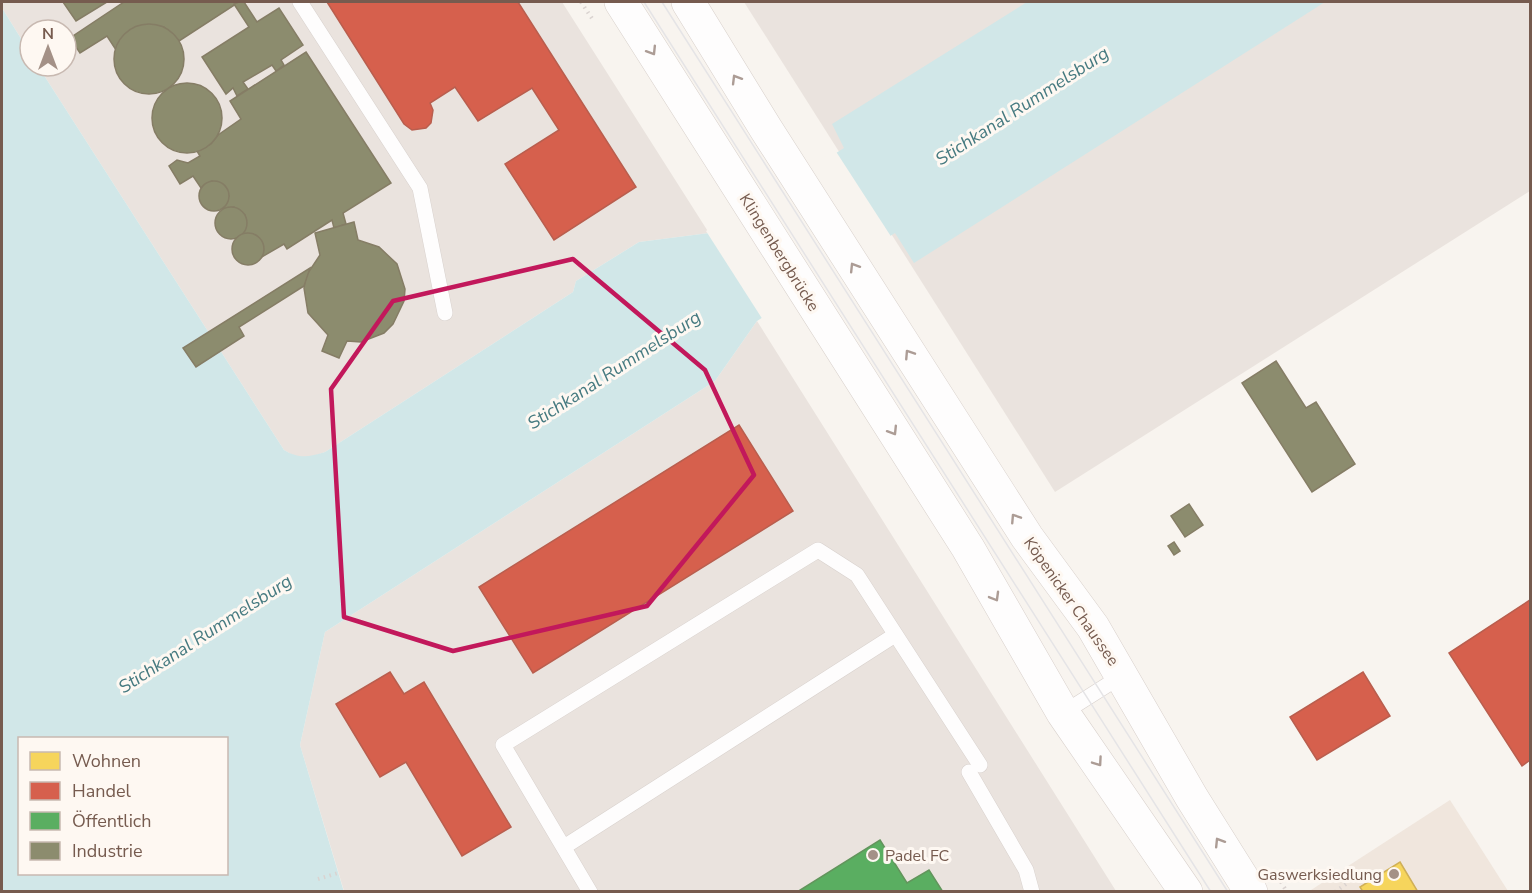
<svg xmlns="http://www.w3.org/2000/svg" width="1532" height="893" font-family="'Nunito Sans',sans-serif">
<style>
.residential{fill:#f0e6dd}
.industrial{fill:#eae3de}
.water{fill:#d1e7e8;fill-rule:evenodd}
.pier{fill:#f8f4ef}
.homes{fill:#f6d55c;stroke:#d0b058;stroke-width:1.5}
.shops{fill:#d6604d;stroke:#b95e4e;stroke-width:1.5}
.public{fill:#5aae61;stroke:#62955c;stroke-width:1.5}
.industry{fill:#8c8c6e;stroke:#857d65;stroke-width:1.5}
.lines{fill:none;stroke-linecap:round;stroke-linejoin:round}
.lane-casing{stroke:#d8d1cd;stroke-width:16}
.secondary-casing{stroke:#d8d0cb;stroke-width:34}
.path{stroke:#dad3d0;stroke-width:4;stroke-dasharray:1.5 4.5;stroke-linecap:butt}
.lane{stroke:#fefdfd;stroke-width:15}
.secondary{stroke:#fefdfd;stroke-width:33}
.tram{stroke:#e5e4e6;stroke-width:1.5}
.oneway{stroke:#ac9c95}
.marked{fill:none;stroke:#c2185b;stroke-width:4.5;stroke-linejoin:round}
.poi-dot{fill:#a49187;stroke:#fef8f2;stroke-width:2}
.labels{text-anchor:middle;stroke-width:6;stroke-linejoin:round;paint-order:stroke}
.street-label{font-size:16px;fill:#765b4f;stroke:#fef8f2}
.poi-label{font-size:16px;fill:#765b4f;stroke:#fef8f2;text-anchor:start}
.water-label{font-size:18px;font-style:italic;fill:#467a80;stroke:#fef8f2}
</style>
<rect width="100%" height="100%" fill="#f8f4ef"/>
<polygon class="residential" points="1450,800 1508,891 1308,892"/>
<g class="industrial">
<polygon points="2,2 562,2 709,233 639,242 576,281 573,292 325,452 311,457 296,457 284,450 38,66 66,66 66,30 30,30 30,53 2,8"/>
<polygon points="744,2 1530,2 1530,191 1055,492"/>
<polygon points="757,321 1116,891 344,891 300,745 325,632 715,381"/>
</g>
<path class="water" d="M 1027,2 L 1325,2 L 914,263 L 895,233 L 757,321 L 715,381 L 325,632 L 300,745 L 344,892 L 2,891 L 2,8 L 30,53 L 30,66 L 38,66 L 284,450 C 299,459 309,457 325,452 L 573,292 L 576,281 L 639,242 L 709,233 L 844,148 L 832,124 ZM 20,738 L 226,738 L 226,874 L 20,874 Z"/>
<polygon class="pier" points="835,150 892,238 763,320 706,231"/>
<polygon class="homes" points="1400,862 1418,892 1363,892 1360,887"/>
<g class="shops">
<polygon points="327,2 518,2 636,187 554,240 505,164 559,130 532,88 478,121 455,87 430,103 433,110 431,123 426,128 412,130 404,124"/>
<polygon points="739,425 793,511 533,673 479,587"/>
<polygon points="1530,600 1530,760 1522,766 1449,653"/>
<polygon points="390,672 404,694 424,682 511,827 462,856 406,762 380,777 336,704"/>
<polygon points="1363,672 1390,716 1317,760 1290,717"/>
</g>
<polygon class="public" points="880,840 907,883 929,870 943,892 797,892"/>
<g class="industry">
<polygon points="63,2 107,2 76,21"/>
<polygon points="124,2 239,2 179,41 164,27 146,25 129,31 116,50 107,36 80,53 70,38"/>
<polygon points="239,2 244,2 257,22 279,8 303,45 281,60 284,65 276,71 272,65 243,82 248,89 237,96 233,88 226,94 202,57 249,27 234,4"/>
<circle cx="149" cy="59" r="35"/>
<polygon points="306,52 391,183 343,213 346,224 334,228 332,220 287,249 284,244 260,258 263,250 260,239 253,234 241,235 246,225 245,215 234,207 223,209 229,196 224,186 212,181 201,188 193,176 180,184 169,166 177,160 188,163 200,156 197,151 211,144 218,135 241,119 230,101"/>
<circle cx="187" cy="118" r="35"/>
<circle cx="214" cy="196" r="15"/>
<circle cx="231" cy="223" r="16"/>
<polygon points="354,222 358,240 379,247 397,264 405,289 404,301 393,324 384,333 361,342 347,341 339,358 322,351 328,335 308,313 304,288 306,276 320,255 315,233"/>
<circle cx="248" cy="249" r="16"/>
<polygon points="310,268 304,286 239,327 244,336 196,367 183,348"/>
<polygon points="1276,361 1306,408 1316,402 1355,464 1312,492 1242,383"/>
<polygon points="1189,504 1203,525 1185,537 1171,516"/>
<polygon points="1174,542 1180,551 1174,555 1168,546"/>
</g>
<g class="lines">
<g class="lane-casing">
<g id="lane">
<polyline points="300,2 420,188 445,313"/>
<polyline points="1063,713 1123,675"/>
<polyline points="969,772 1026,870 1032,892"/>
<polyline points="564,847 895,635"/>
<polyline points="590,892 503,745 818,550 857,575 980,765"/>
</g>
</g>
<g class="secondary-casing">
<g id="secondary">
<polyline points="621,2 968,548 1063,713 1186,892"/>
<polyline points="688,2 766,129 1027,537 1093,627 1192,798 1251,892"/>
</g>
</g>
<g class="path">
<polyline points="581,2 593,20"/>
<polyline points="318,879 338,873"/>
<polyline points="1281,882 1287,892"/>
<polyline points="1335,892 1346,884"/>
</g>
<use href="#lane" class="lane"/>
<use href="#secondary" class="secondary"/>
<g class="tram">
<polyline points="644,2 1211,892"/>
<polyline points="662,2 1228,892"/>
</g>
</g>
<defs><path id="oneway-chevron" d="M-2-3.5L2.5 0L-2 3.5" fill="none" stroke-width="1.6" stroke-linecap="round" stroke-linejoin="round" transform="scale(1.5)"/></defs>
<g class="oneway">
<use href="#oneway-chevron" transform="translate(652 51) rotate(58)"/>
<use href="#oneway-chevron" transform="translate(736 79) rotate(-121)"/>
<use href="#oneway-chevron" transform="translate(854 267) rotate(-122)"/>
<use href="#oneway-chevron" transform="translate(909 354) rotate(-123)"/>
<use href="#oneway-chevron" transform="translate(893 431) rotate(58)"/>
<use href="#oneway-chevron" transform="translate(1015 518) rotate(-123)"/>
<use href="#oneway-chevron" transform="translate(995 597) rotate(60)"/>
<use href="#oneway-chevron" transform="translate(1098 762) rotate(55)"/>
<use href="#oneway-chevron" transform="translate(1219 842) rotate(-122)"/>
</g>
<path class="marked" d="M 573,259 L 705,370 L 754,475 L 647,606 L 453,651 L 344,617 L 331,389 L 393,301 Z"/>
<g class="poi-dot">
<circle cx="873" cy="855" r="6"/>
<circle cx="1394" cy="874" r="6"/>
</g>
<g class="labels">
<g class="street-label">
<text transform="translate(780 252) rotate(58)" y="6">Klingenbergbrücke</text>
<text transform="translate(1072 601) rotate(55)" y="6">Köpenicker Chaussee</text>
</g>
<g class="poi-label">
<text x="885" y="861">Padel FC</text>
<text x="1382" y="880" text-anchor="end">Gaswerksiedlung</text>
</g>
<g class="water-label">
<text transform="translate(1022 106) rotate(-33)" y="6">Stichkanal Rummelsburg</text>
<text transform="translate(614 370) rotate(-33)" y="6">Stichkanal Rummelsburg</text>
<text transform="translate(205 634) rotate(-33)" y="6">Stichkanal Rummelsburg</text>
</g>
</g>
<rect width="1532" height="893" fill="none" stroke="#765b4f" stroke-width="6"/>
<rect x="18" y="737" width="210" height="138" fill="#fef8f2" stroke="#c8b9b1" stroke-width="1.5"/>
<rect x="30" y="752" width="30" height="18" fill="#f6d55c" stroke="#c8b9b1" stroke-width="1.5"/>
<text x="72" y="767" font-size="18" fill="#765b4f">Wohnen</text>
<rect x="30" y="782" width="30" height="18" fill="#d6604d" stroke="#c8b9b1" stroke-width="1.5"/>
<text x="72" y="797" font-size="18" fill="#765b4f">Handel</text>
<rect x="30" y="812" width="30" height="18" fill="#5aae61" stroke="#c8b9b1" stroke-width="1.5"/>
<text x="72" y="827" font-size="18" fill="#765b4f">Öffentlich</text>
<rect x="30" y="842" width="30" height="18" fill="#8c8c6e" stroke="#c8b9b1" stroke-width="1.5"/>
<text x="72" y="857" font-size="18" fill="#765b4f">Industrie</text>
<g transform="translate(48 48)"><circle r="28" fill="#fef8f2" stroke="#c8b9b1" stroke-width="1.5"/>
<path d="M0-4.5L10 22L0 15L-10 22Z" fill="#a49187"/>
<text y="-9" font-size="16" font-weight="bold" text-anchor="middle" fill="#765b4f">N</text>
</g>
</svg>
